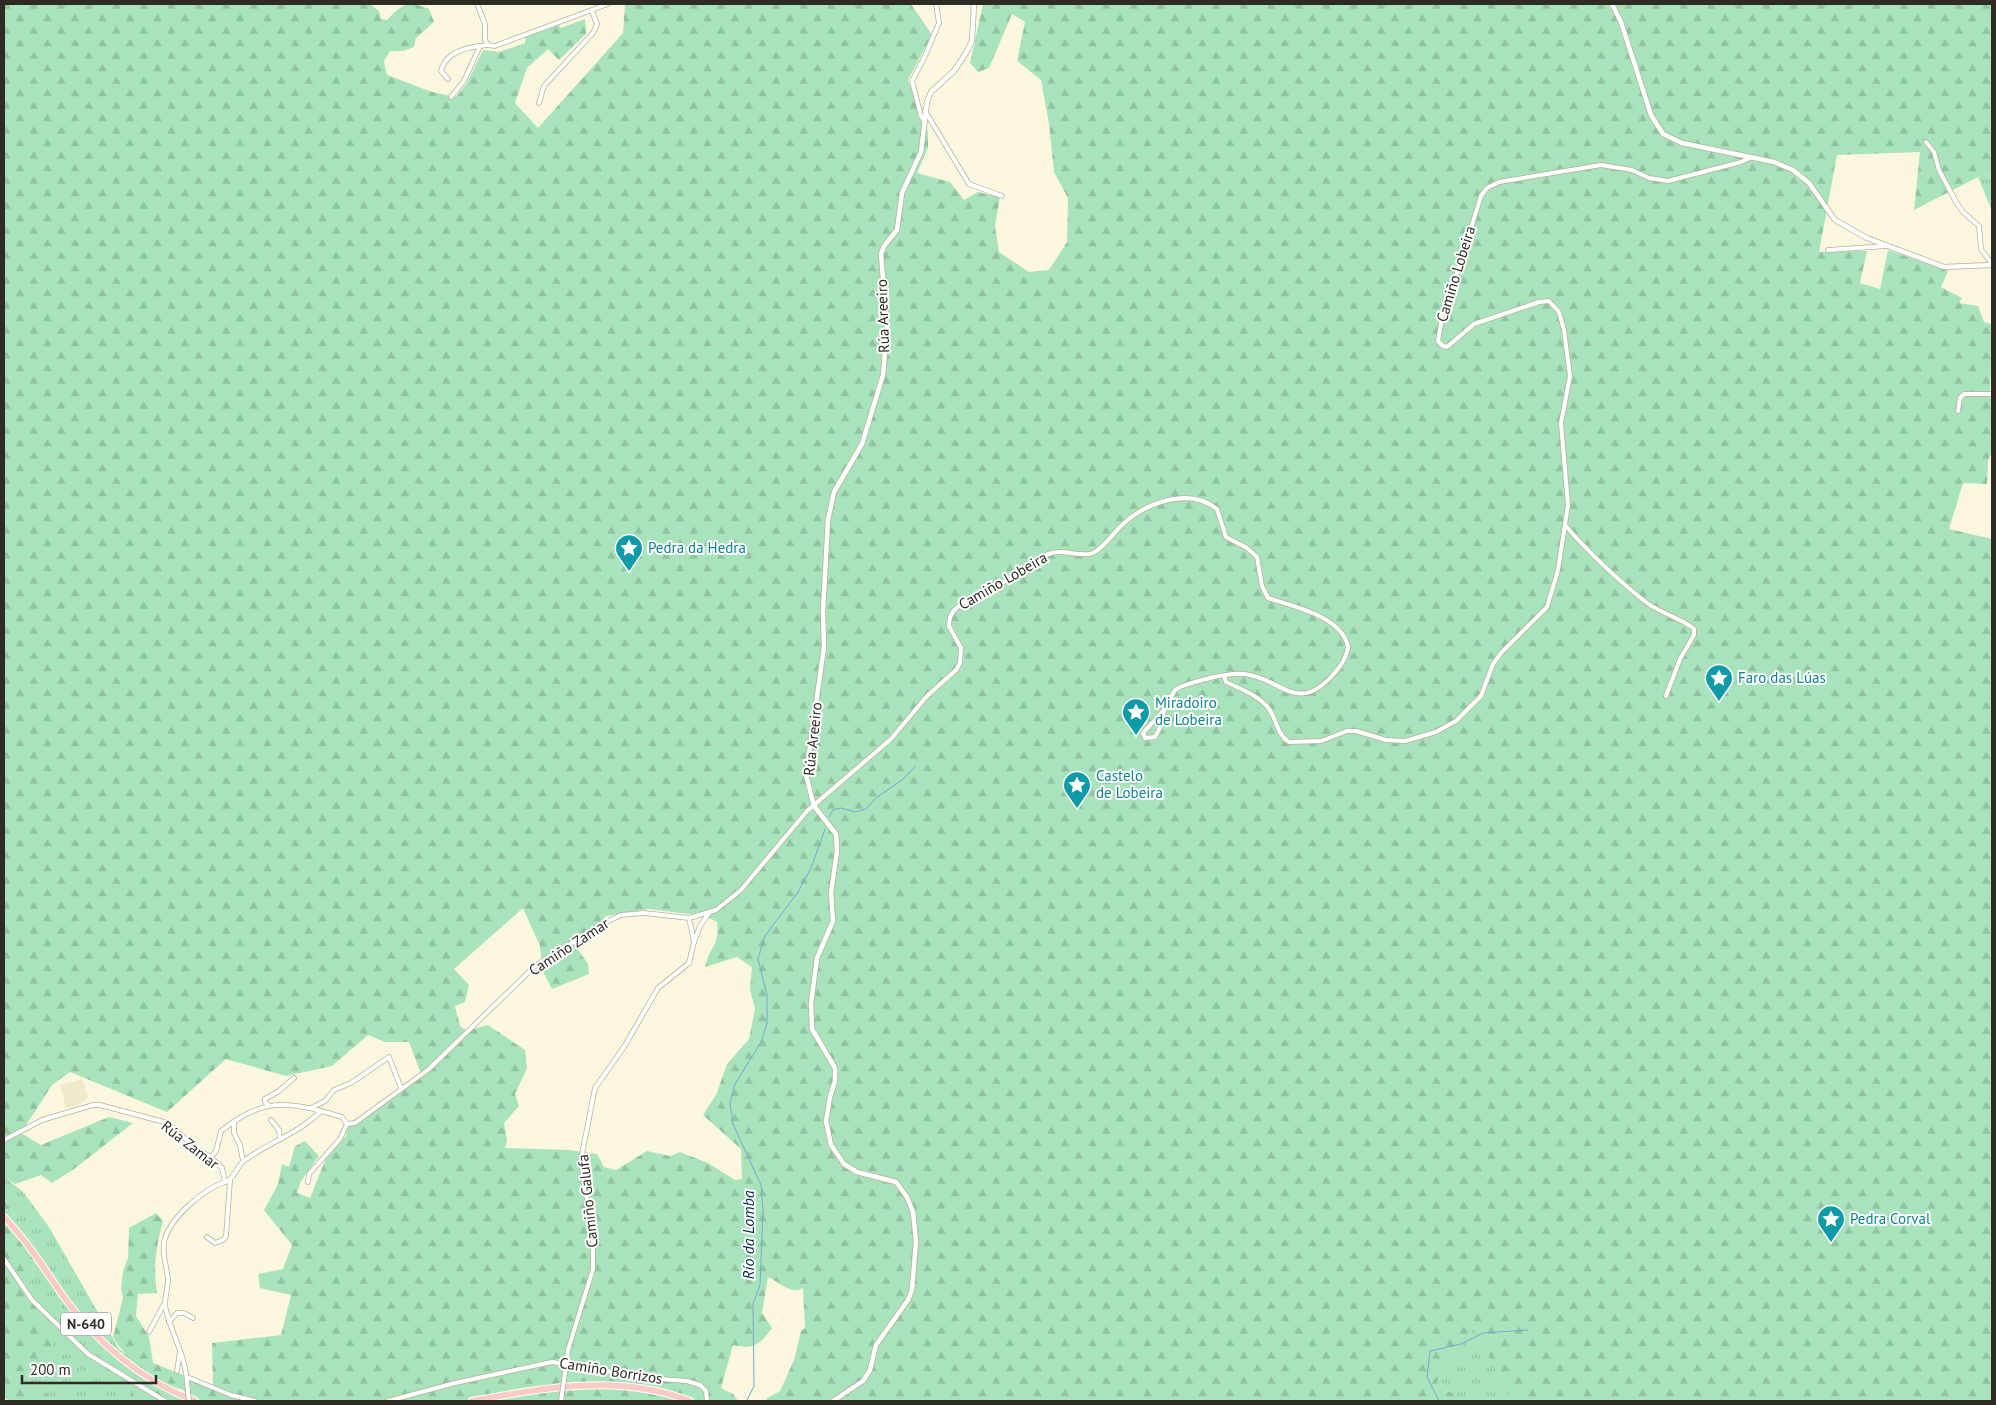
<svg xmlns="http://www.w3.org/2000/svg" width="1996" height="1405" font-family="'PT Sans',sans-serif">
<style>
.built{fill:#f0eacc}
.grass{fill:url(#grass-tufts)}
.forest{fill:url(#forest-firs);fill-rule:evenodd}
.lines{fill:none;stroke-linecap:round;stroke-linejoin:round}
.stream{stroke:#72a8db;stroke-width:1}
.minor-casing{stroke:#b5b19a;stroke-width:5.5}
.tertiary-casing{stroke:#b5b19a;stroke-width:6}
.trunk-casing{stroke:#fff;stroke-width:8}
.minor{stroke:#fff;stroke-width:4}
.tertiary{stroke:#fff;stroke-width:4.5}
.trunk{stroke:#facbc6;stroke-width:6}
.minor-bridge-casing{stroke:#b5b19a;stroke-width:5.5;stroke-linecap:butt}
.minor-bridge{stroke:#fff;stroke-width:4}
.labels{text-anchor:middle;stroke-width:4;stroke-linejoin:round;paint-order:stroke}
.shield{fill:#fff;stroke:#6c6b64;stroke-width:1}
.shield-label{font-size:14px;font-weight:bold;fill:#2d2b22}
.street-label{font-size:15px;fill:#2d2b22;stroke:#fff}
.culture-label{font-size:15px;fill:#0d838f;stroke:#fff;text-anchor:start}
.water-label{font-size:16px;font-style:italic;fill:#012b4c;stroke:#fff}
</style>
<defs>
<pattern id="grass-tufts" width="24" height="20" patternUnits="userSpaceOnUse" patternTransform="scale(1.25)"><rect width="24" height="20" fill="#a9e3bc"/><path d="M3 7l-1-3M5 7V3M7 7l1-3M15 17l-1-3M17 17v-4M19 17l1-3" fill="none" stroke="#92c3a1"/></pattern>
<pattern id="forest-firs" width="22" height="20" patternUnits="userSpaceOnUse" patternTransform="scale(1.25)"><rect width="22" height="20" fill="#a9e3bc"/><path d="M5 1l3.5 6h-7zM16 11l3.5 6h-7z" fill="#92c3a1"/></pattern>
</defs>
<rect width="100%" height="100%" fill="#fbf7df"/>
<polygon class="built" points="82,1079 88,1097 81,1104 66,1108 60,1085"/>
<g class="grass">
<polygon points="1992,174 1992,211 1978,177"/>
<polygon points="4,1176 24,1193 49,1227 119,1349 181,1391 213,1401 199,1401 131,1386 130,1401 54,1401 27,1374 32,1364 46,1360 52,1352 40,1331 29,1296 37,1248 4,1200"/>
<polygon points="1472,1322 1512,1401 1454,1401 1455,1394 1448,1391 1437,1382"/>
</g>
<g class="forest">
<path d="M 4,4 L 370,4 L 379,11 L 381,19 L 387,20 C 402,4 408,0 429,9 L 434,22 L 416,38 L 414,47 L 403,51 L 390,51 L 384,61 L 387,75 L 432,92 L 456,97 L 467,83 L 483,50 L 499,52 L 525,43 L 526,33 L 556,22 L 561,28 L 585,19 L 586,34 L 559,60 L 548,49 L 527,68 L 515,103 L 538,128 L 623,33 L 625,4 L 911,4 L 932,35 L 908,80 L 928,132 L 928,148 L 917,173 L 950,182 L 964,200 L 978,192 L 1000,197 L 995,226 L 999,252 L 1029,272 L 1049,270 L 1067,242 L 1068,198 L 1054,172 L 1049,124 L 1041,80 L 1017,61 L 1025,22 L 1012,14 L 989,68 L 978,72 L 970,63 L 983,4 L 1992,4 L 1992,174 L 1978,177 L 1914,210 L 1920,152 L 1837,155 L 1819,252 L 1867,251 L 1860,283 L 1880,289 L 1888,250 L 1948,271 L 1941,287 L 1962,298 L 1959,303 L 1978,306 L 1984,322 L 1992,324 L 1990,398 L 1992,398 L 1992,451 L 1988,461 L 1987,484 L 1963,483 L 1949,529 L 1992,539 L 1992,1401 L 1511,1401 L 1474,1327 L 1437,1382 L 1448,1391 L 1456,1394 L 1455,1401 L 766,1401 L 767,1398 L 780,1391 L 794,1360 L 801,1331 L 805,1328 L 803,1288 C 790,1295 780,1282 768,1277 L 762,1313 L 772,1328 C 760,1344 754,1350 733,1345 L 721,1388 L 733,1394 L 738,1401 L 213,1401 C 181,1392 129,1367 113,1337 L 123,1298 L 121,1288 L 123,1271 L 128,1258 L 129,1228 L 156,1213 L 163,1221 C 156,1246 153,1267 157,1293 L 138,1294 L 136,1316 L 149,1337 L 153,1363 L 213,1387 L 212,1343 L 281,1335 L 291,1295 L 260,1288 L 258,1274 L 283,1269 L 292,1245 L 264,1210 L 278,1184 L 282,1164 L 289,1167 L 295,1146 L 305,1141 L 319,1156 L 301,1181 L 297,1193 L 310,1198 L 326,1158 L 346,1136 L 347,1124 L 387,1100 L 421,1074 L 409,1042 L 385,1042 L 368,1035 L 332,1066 L 286,1076 L 226,1059 L 167,1112 L 70,1072 L 52,1085 L 21,1133 L 41,1145 L 109,1117 L 133,1123 L 74,1169 L 52,1183 L 41,1175 L 15,1184 L 4,1176 ZM 523,908 L 540,946 L 542,970 L 552,989 L 589,974 L 588,964 L 577,948 L 606,916 L 648,909 L 705,916 L 717,922 C 720,947 709,947 705,967 L 737,957 L 752,967 L 750,989 L 755,1009 L 749,1039 L 727,1064 L 716,1095 L 703,1115 L 741,1149 L 742,1179 L 735,1180 L 708,1163 L 680,1152 L 670,1156 L 647,1151 L 616,1170 L 604,1167 L 597,1154 L 569,1150 L 505,1148 L 507,1140 L 504,1123 L 519,1106 L 515,1094 L 527,1068 L 525,1050 L 488,1025 L 467,1031 L 460,1026 L 455,1006 L 465,1002 L 469,985 L 454,969 Z"/>
<polygon points="4,1200 37,1248 29,1296 45,1313 41,1331 54,1340 52,1352 45,1362 32,1364 27,1374 54,1401 10,1401 4,1398"/>
<polygon points="131,1385 199,1401 130,1401"/>
</g>
<g class="lines">
<g class="stream">
<polyline points="829,817 833,810 841,808 855,812 866,809 876,798 902,780 915,767"/>
<polyline points="744,1401 747,1400 754,1386 753,1304 760,1285 763,1210 761,1185 733,1124 730,1103 735,1084 761,1042 767,1023 767,995 758,959 765,936 798,892 811,868 825,829"/>
<polyline points="1439,1401 1427,1377 1430,1351 1461,1344 1483,1333 1528,1330"/>
</g>
<g class="minor-casing">
<g id="minor">
<polyline points="477,4 485,24 485,40 488,45 495,46 608,4"/>
<path d="M 448,79 L 441,71 C 445,54 463,48 480,46"/>
<polyline points="451,97 464,81 480,46 488,45"/>
<polyline points="539,103 544,86 593,33 597,24 592,11"/>
<polyline points="925,111 969,184 1002,196"/>
<polyline points="924,121 921,116 912,81 925,56 939,23 936,4"/>
<polyline points="1926,142 1934,152 1939,170 1956,202 1963,212 1979,226 1981,249 1992,264"/>
<polyline points="1828,250 1886,246"/>
<polyline points="1958,411 1960,398 1964,394 1992,394"/>
<path d="M 1565,525 C 1587,551 1620,582 1647,603 C 1659,612 1688,622 1694,629 L 1694,635 L 1680,659 L 1666,696"/>
<path d="M 1224,676 L 1226,682 C 1239,688 1260,696 1269,709 C 1277,720 1277,735 1289,742 L 1321,741 L 1347,731 L 1356,731 L 1386,740 L 1405,741 L 1436,732 L 1456,721 L 1481,696 L 1493,664 L 1501,653 L 1547,607 L 1558,570 L 1568,505 L 1561,423 L 1570,376 L 1564,330 L 1559,312 L 1549,301 L 1539,302 L 1474,324 L 1447,347 L 1443,346 L 1438,341 L 1444,307 L 1453,286 L 1481,196 L 1487,188 L 1499,182 L 1601,165 L 1632,170 L 1649,178 L 1668,181 L 1741,162 L 1752,157"/>
<polyline points="694,942 700,926 709,913"/>
<polyline points="268,1105 265,1102 265,1099 279,1091 294,1078"/>
<polyline points="311,1108 325,1101 334,1090 351,1083 389,1057 401,1088"/>
<polyline points="271,1120 279,1130 280,1139"/>
<polyline points="234,1121 234,1133 240,1145 243,1161"/>
<path d="M 4,1140 L 42,1120 L 93,1105 L 100,1105 L 168,1123 L 199,1151 L 211,1157 L 222,1168 L 225,1182 C 204,1189 169,1218 164,1242 C 162,1256 167,1266 168,1280 C 168,1290 163,1300 166,1310 C 172,1335 186,1357 187,1383"/>
<path d="M 211,1157 L 216,1151 L 221,1131 C 255,1104 278,1099 321,1111"/>
<path d="M 225,1182 C 235,1179 237,1165 245,1160 C 270,1142 299,1133 321,1111 L 342,1117 L 347,1124 L 355,1123 L 429,1069 L 536,965 L 608,921 L 621,915 L 644,913 L 689,918 L 716,910 L 741,890 L 807,811 L 891,739 L 927,696 L 956,670 L 960,663 L 961,648 L 949,626 L 950,617 L 954,610 C 968,598 987,592 1004,582 C 1019,574 1035,557 1052,553 C 1065,549 1081,558 1093,553 C 1104,548 1114,532 1123,524 C 1147,502 1189,487 1217,509 L 1226,537 L 1247,548 L 1257,557 L 1262,586 L 1268,598 C 1294,607 1342,616 1348,647 C 1346,660 1339,668 1331,677 C 1296,714 1281,678 1244,674 C 1228,672 1196,681 1180,687 L 1175,690 L 1164,710 L 1143,733 L 1145,738 L 1155,737 L 1162,724 L 1164,710"/>
<polyline points="308,1182 309,1174 340,1139 347,1124"/>
<polyline points="207,1237 215,1243 223,1240 226,1236 230,1181"/>
<polyline points="4,1259 32,1300 88,1354 165,1401"/>
<polyline points="169,1322 177,1313 184,1313 193,1318"/>
<polyline points="149,1332 164,1304"/>
<polyline points="177,1371 180,1351"/>
<polyline points="565,1373 568,1350 593,1269 593,1241 581,1159 595,1088 624,1047 658,988 689,963 694,942 689,918"/>
<polyline points="187,1377 231,1395 255,1401"/>
<polyline points="388,1401 455,1383 552,1362 647,1378 687,1381 700,1385 706,1391 707,1401"/>
</g>
</g>
<g class="tertiary-casing">
<g id="tertiary">
<polyline points="1612,4 1621,22 1651,115 1663,134 1682,143 1774,162 1793,170 1809,183 1835,220 1867,238 1944,267 1992,265"/>
<polyline points="833,1401 863,1381 870,1370 876,1345 908,1300 912,1290 916,1241 913,1212 907,1197 896,1182 857,1172 844,1164 831,1145 826,1121 830,1097 835,1081 835,1068 812,1029 811,1004 817,958 833,921 831,893 837,851 836,834 814,806 806,775 824,647 823,611 828,520 834,492 862,444 883,375 887,328 881,254 884,246 897,230 902,193 921,152 927,102 931,92 954,71 966,53 972,41 974,4"/>
</g>
</g>
<g class="trunk-casing">
<g id="trunk">
<path d="M 4,1217 C 27,1241 44,1268 63,1296 C 96,1342 142,1381 195,1401"/>
<path d="M 472,1401 C 544,1388 619,1373 690,1401"/>
</g>
</g>
<use href="#minor" class="minor"/>
<use href="#tertiary" class="tertiary"/>
<use href="#trunk" class="trunk"/>
<g class="minor-bridge-casing">
<g id="minor-bridge">
<polyline points="187,1383 189,1401"/>
<polyline points="561,1401 565,1373"/>
</g>
</g>
<use href="#minor-bridge" class="minor-bridge"/>
</g>
<defs>
<g id="sight-pin" transform="scale(1.4375)"><path d="M0 17L-7.5 6A9.5 9.5 0 1 1 7.5 6Z" fill="#0f9aa8" stroke="#fff"/><path d="M0-6L1.8-2.2L6-1.7L2.9 1.2L3.7 5.4L0 3.3L-3.7 5.4L-2.9 1.2L-6-1.7L-1.8-2.2Z" fill="#fff"/></g>
</defs>
<g fill-rule="evenodd">
<use href="#sight-pin" x="629" y="548"/>
<use href="#sight-pin" x="1719" y="678"/>
<use href="#sight-pin" x="1136" y="712"/>
<use href="#sight-pin" x="1077" y="785"/>
<use href="#sight-pin" x="1831" y="1219"/>
</g>
<g class="labels">
<rect class="shield" x="61" y="1312.5" width="50" height="23" rx="4"/>
<g class="shield-label">
<text x="86" y="1329">N-640</text>
</g>
<g class="street-label">
<text transform="translate(1456 274) rotate(-73)" y="5">Camiño Lobeira</text>
<text transform="translate(883 316) rotate(-92)" y="5">Rúa Areeiro</text>
<text transform="translate(1003 581) rotate(-30)" y="5">Camiño Lobeira</text>
<text transform="translate(813 739) rotate(-84)" y="5">Rúa Areeiro</text>
<text transform="translate(569 947) rotate(-33)" y="5">Camiño Zamar</text>
<text transform="translate(190 1145) rotate(38)" y="5">Rúa Zamar</text>
<text transform="translate(588 1201) rotate(-96)" y="5">Camiño Galufa</text>
<text transform="translate(611 1371) rotate(9)" y="5">Camiño Borrizos</text>
</g>
<g class="culture-label">
<text x="648" y="553">Pedra da Hedra</text>
<text x="1738" y="683">Faro das Lúas</text>
<text x="1155" y="708">Miradoiro<tspan x="1155" dy="17">de Lobeira</tspan></text>
<text x="1096" y="781">Castelo<tspan x="1096" dy="17">de Lobeira</tspan></text>
<text x="1850" y="1224">Pedra Corval</text>
</g>
<g class="water-label">
<text transform="translate(748 1235) rotate(-90)" y="6">Río da Lomba</text>
</g>
</g>
<rect width="1996" height="1405" fill="none" stroke="#2d2b22" stroke-width="10"/>
<path d="M22 1375v8h134v-8" fill="none" stroke="#2d2b22" stroke-width="2.5"/>
<text x="30" y="1375" font-size="15" fill="#2d2b22" stroke="#ffffff" stroke-width="4" paint-order="stroke">200 m</text>
</svg>
